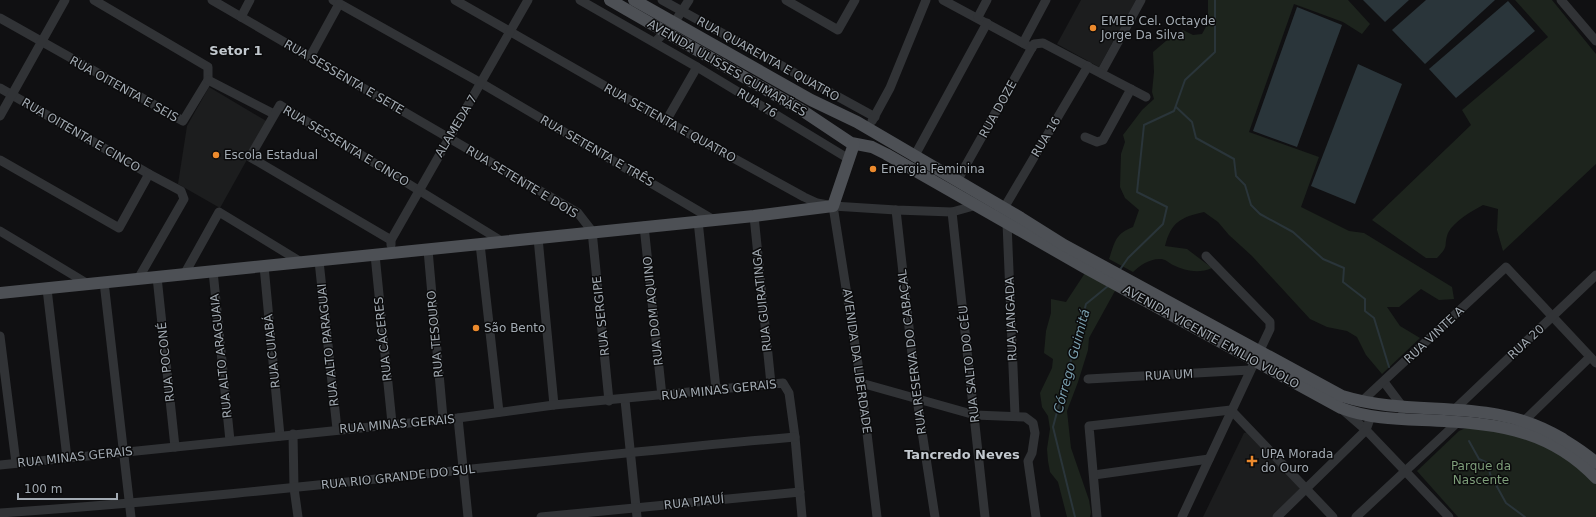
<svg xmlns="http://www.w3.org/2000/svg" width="1596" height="517" font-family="'DejaVu Sans',sans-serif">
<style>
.built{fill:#1c1d1e}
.green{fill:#1d241d}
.water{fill:#2a353a}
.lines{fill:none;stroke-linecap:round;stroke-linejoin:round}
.stream{stroke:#2a353a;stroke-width:2}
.minor{stroke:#313336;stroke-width:9}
.major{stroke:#4d5055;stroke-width:12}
.poi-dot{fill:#ec8a2d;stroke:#0b0b0c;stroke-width:1.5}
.labels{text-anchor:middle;stroke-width:3;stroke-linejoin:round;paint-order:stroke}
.poi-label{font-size:12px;fill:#a2aab2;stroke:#0b0b0c;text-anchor:start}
.street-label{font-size:12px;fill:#a2aab2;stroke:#0b0b0c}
.park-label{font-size:12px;fill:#7d9d79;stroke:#0b0b0c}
.neighbourhood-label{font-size:13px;font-weight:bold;fill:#c2c8ce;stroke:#0b0b0c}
.water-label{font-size:13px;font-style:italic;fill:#799ead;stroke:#0b0b0c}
</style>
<rect width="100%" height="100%" fill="#101012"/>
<g class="built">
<polygon points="1081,0 1136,0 1099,67 1057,44"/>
<polygon points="209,87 268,122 220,208 178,184 187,126"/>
<polygon points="1248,432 1300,488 1298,493 1273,517 1203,517 1244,433"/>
</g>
<g class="green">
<path d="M 1208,0 L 1348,0 L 1370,24 L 1362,34 L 1343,22 L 1294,4 L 1249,132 L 1319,157 L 1301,207 L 1349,231 L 1364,233 L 1452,287 L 1454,299 L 1439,300 L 1421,289 L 1399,307 L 1387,307 L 1400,326 L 1420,338 L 1382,374 L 1366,355 L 1357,337 L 1347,331 L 1327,327 L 1310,319 L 1252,256 L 1229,235 L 1218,222 L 1204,212 C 1181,217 1171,222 1165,246 L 1187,249 L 1212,268 C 1199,274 1185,271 1173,265 C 1169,263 1165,259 1161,259 C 1151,258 1140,265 1133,272 L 1109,259 C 1115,242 1115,234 1133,227 L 1139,210 L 1125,198 L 1120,187 L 1121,154 L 1125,142 L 1123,135 L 1142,110 L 1154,99 L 1152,92 L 1154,72 L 1153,52 L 1173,35 L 1183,30 L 1193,35 L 1202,34 L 1208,23 Z"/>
<path d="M 1515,0 L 1552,0 L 1596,54 L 1596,164 L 1503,251 L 1497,230 L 1498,209 L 1483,205 C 1472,211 1454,221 1448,233 C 1443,247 1450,245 1437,258 L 1426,258 L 1372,220 L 1471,125 L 1462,110 L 1548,37 Z"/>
<polygon points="1085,273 1116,289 1089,338 1088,350 1078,382 1067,411 1071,448 1089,500 1091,512 1090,517 1067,517 1058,482 1050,472 1048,461 1047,449 1050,429 1048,416 1042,407 1040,393 1052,368 1053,359 1044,353 1046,331 1051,313 1051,299 1066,302"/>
<polygon points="1470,426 1510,431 1566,456 1596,482 1596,517 1458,517 1417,471 1459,431"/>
</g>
<g class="water">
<polygon points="1363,0 1409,0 1385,22"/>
<polygon points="1426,0 1495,0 1425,64 1392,30"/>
<polygon points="1508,1 1535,31 1456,98 1429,69"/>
<polygon points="1297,7 1342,25 1297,147 1253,131"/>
<polygon points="1358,64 1402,84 1355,204 1311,186"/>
</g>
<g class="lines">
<g class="stream">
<polyline points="1176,107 1192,122 1196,138 1234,159 1236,176 1245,185 1251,205 1260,214 1293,232 1323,259 1344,268 1343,282 1365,299 1365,311 1374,318 1389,367"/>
<polyline points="1119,271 1128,258 1163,224 1167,207 1137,192 1144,125 1174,111 1185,80 1215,52 1215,0"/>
<polyline points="1469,441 1479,459 1488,463 1490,474 1506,503 1525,517"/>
<polyline points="1075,517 1053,427 1086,304 1108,286"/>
</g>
<g class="minor">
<polyline points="212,0 578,213 592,231 609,401"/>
<polyline points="333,0 481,83 712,219"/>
<polyline points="455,0 666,121 804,197 817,203 833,206 896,210 952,212 977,205"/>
<polyline points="580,0 697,67 849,159"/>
<polyline points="662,0 875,117"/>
<polyline points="786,0 838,30 855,0"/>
<polyline points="943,0 1032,48"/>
<polyline points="1561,0 1596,41"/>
<polyline points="241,17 250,0"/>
<polyline points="978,17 987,0"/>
<polyline points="0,18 183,121 208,80 208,67 94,0"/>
<polyline points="655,42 674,23 689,0"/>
<polyline points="1023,43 1046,0"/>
<polyline points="310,57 339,4"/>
<polyline points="1101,73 1141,0"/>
<polyline points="208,80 274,114"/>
<polyline points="0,88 149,174 119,228 0,160"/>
<polyline points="0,116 65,0"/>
<polyline points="666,121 697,67"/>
<polyline points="872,121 890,88 926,0"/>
<polyline points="1085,137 1097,142 1103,140 1131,89"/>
<polyline points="914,157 987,23"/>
<polyline points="957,181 1034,44 1043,43 1146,97"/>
<polyline points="833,206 861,383 877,517"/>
<polyline points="1004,208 1088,66"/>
<polyline points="896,210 917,399 935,517"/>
<polyline points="952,212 985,517"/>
<polyline points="754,216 771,384"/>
<polyline points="698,221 716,389"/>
<polyline points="1007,223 1015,415"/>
<polyline points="644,226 662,396"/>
<polyline points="0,231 88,284"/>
<polyline points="538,238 554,405"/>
<polyline points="391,240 250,157 280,105 503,242"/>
<polyline points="480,244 499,412"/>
<polyline points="391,245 391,240 528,0"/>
<polyline points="428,250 443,418"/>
<polyline points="375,255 392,423"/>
<polyline points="1206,256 1270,322 1270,329 1260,350"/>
<polyline points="319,261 337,429"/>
<polyline points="264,266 280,436"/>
<polyline points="213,271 230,441"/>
<polyline points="185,273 219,212 301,262"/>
<polyline points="157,277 175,447"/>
<polyline points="138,279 184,199 181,191 149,174"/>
<polyline points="104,282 131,517"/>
<polyline points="47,289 67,458"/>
<polyline points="0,336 16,463"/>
<polyline points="1088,379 1250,370"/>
<polyline points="1384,382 1402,406 1402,410"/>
<polyline points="861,383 975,415 1025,417 1033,423 1035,433 1032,453 1028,461 1036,517"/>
<polyline points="625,400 637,517"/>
<polyline points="1361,402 1506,267 1596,363"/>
<polyline points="1455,409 1596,275"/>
<polyline points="1343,410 1366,430 1449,517"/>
<polyline points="458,418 468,517"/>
<polyline points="1525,420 1590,357"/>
<polyline points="293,434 294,488 298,517"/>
<polyline points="0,465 458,418 554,405 783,383 789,393 795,437 802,517"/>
<polyline points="1094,475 1209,459"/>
<path d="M 0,513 C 266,495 530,460 795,437"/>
<polyline points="541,517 800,492"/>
<polyline points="1097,517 1089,426 1231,410 1333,517"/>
<polyline points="1182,517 1255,361"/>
<polyline points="1277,517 1361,435 1366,430 1371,416"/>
<polyline points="1356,517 1459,421"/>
</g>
<g class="major">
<path d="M 610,0 L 803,111 L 851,143 L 872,147 L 886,154 L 1084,267 L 1341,408 C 1367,418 1394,419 1422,420 C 1489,423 1547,426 1596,478"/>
<path d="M 634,0 L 811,100 L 857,122 L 1021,218 L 1064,245 L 1342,396 C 1416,419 1490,395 1561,438 C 1574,446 1586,453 1596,463"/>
<polyline points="0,293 754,216 833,206 854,144"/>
</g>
</g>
<g class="poi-dot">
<circle cx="1093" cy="28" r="4"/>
<circle cx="216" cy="155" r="4"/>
<circle cx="873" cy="169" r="4"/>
<circle cx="476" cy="328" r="4"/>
<path d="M1250 455h4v4h4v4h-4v4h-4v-4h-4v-4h4z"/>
</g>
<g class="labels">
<g class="poi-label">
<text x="1101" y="25">EMEB Cel. Octayde<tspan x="1101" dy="14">Jorge Da Silva</tspan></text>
<text x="224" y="159">Escola Estadual</text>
<text x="881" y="173">Energia Feminina</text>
<text x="484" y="332">São Bento</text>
<text x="1261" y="458">UPA Morada<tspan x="1261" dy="14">do Ouro</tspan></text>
</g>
<g class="street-label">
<text transform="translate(768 59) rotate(29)" y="4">RUA QUARENTA E QUATRO</text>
<text transform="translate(727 68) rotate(30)" y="4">AVENIDA ULISSES GUIMARÃES</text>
<text transform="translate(344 77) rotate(30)" y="4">RUA SESSENTA E SETE</text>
<text transform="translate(124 89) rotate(29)" y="4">RUA OITENTA E SEIS</text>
<text transform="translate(757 103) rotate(31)" y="4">RUA 76</text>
<text transform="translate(998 109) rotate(-61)" y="4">RUA DOZE</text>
<text transform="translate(670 123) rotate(29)" y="4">RUA SETENTA E QUATRO</text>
<text transform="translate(456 126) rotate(-59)" y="4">ALAMEDA 7</text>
<text transform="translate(81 135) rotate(30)" y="4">RUA OITENTA E CINCO</text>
<text transform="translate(1046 137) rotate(-59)" y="4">RUA 16</text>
<text transform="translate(346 146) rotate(31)" y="4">RUA SESSENTA E CINCO</text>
<text transform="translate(597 151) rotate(30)" y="4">RUA SETENTA E TRÊS</text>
<text transform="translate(522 182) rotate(31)" y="4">RUA SETENTE E DOIS</text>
<text transform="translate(762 300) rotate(-96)" y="4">RUA GUIRATINGA</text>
<text transform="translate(653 311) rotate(-96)" y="4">RUA DOM AQUINO</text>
<text transform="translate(601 316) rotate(-96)" y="4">RUA SERGIPE</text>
<text transform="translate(1011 319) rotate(-92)" y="4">RUA JANGADA</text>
<text transform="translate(435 334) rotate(-95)" y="4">RUA TESOURO</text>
<text transform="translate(1434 335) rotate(-43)" y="4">RUA VINTE A</text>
<text transform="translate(1211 337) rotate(29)" y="4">AVENIDA VICENTE EMILIO VUOLO</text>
<text transform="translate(383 339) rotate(-96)" y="4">RUA CÁCERES</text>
<text transform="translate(1526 342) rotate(-43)" y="4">RUA 20</text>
<text transform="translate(328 345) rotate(-96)" y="4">RUA ALTO PARAGUAI</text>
<text transform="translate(272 351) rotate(-96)" y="4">RUA CUIABÁ</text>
<text transform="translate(912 352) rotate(-97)" y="4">RUA RESERVA DO CABAÇAL</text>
<text transform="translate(221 356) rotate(-96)" y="4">RUA ALTO ARAGUAIA</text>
<text transform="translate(857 361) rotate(82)" y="4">AVENIDA DA LIBERDADE</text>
<text transform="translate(166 362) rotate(-96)" y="4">RUA POCONÉ</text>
<text transform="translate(969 364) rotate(-96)" y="4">RUA SALTO DO CÉU</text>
<text transform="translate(1169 375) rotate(-3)" y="4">RUA UM</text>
<text transform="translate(719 390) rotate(-6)" y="4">RUA MINAS GERAIS</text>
<text transform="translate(397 424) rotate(-5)" y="4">RUA MINAS GERAIS</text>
<text transform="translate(75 457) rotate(-6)" y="4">RUA MINAS GERAIS</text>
<text transform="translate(398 477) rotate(-6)" y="4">RUA RIO GRANDE DO SUL</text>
<text transform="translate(694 502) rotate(-6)" y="4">RUA PIAUÍ</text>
</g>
<g class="park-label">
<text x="1481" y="470">Parque da<tspan x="1481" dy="14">Nascente</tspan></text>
</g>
<g class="neighbourhood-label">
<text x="236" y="55">Setor 1</text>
<text x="962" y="459">Tancredo Neves</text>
</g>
<g class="water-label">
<text transform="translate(1071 361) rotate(-75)" y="5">Córrego Guimitá</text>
</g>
</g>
<path d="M18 493v6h99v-6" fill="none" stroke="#a2aab2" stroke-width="2"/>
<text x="24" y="493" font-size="12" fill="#a2aab2" stroke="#0b0b0c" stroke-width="3" paint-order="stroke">100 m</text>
</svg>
